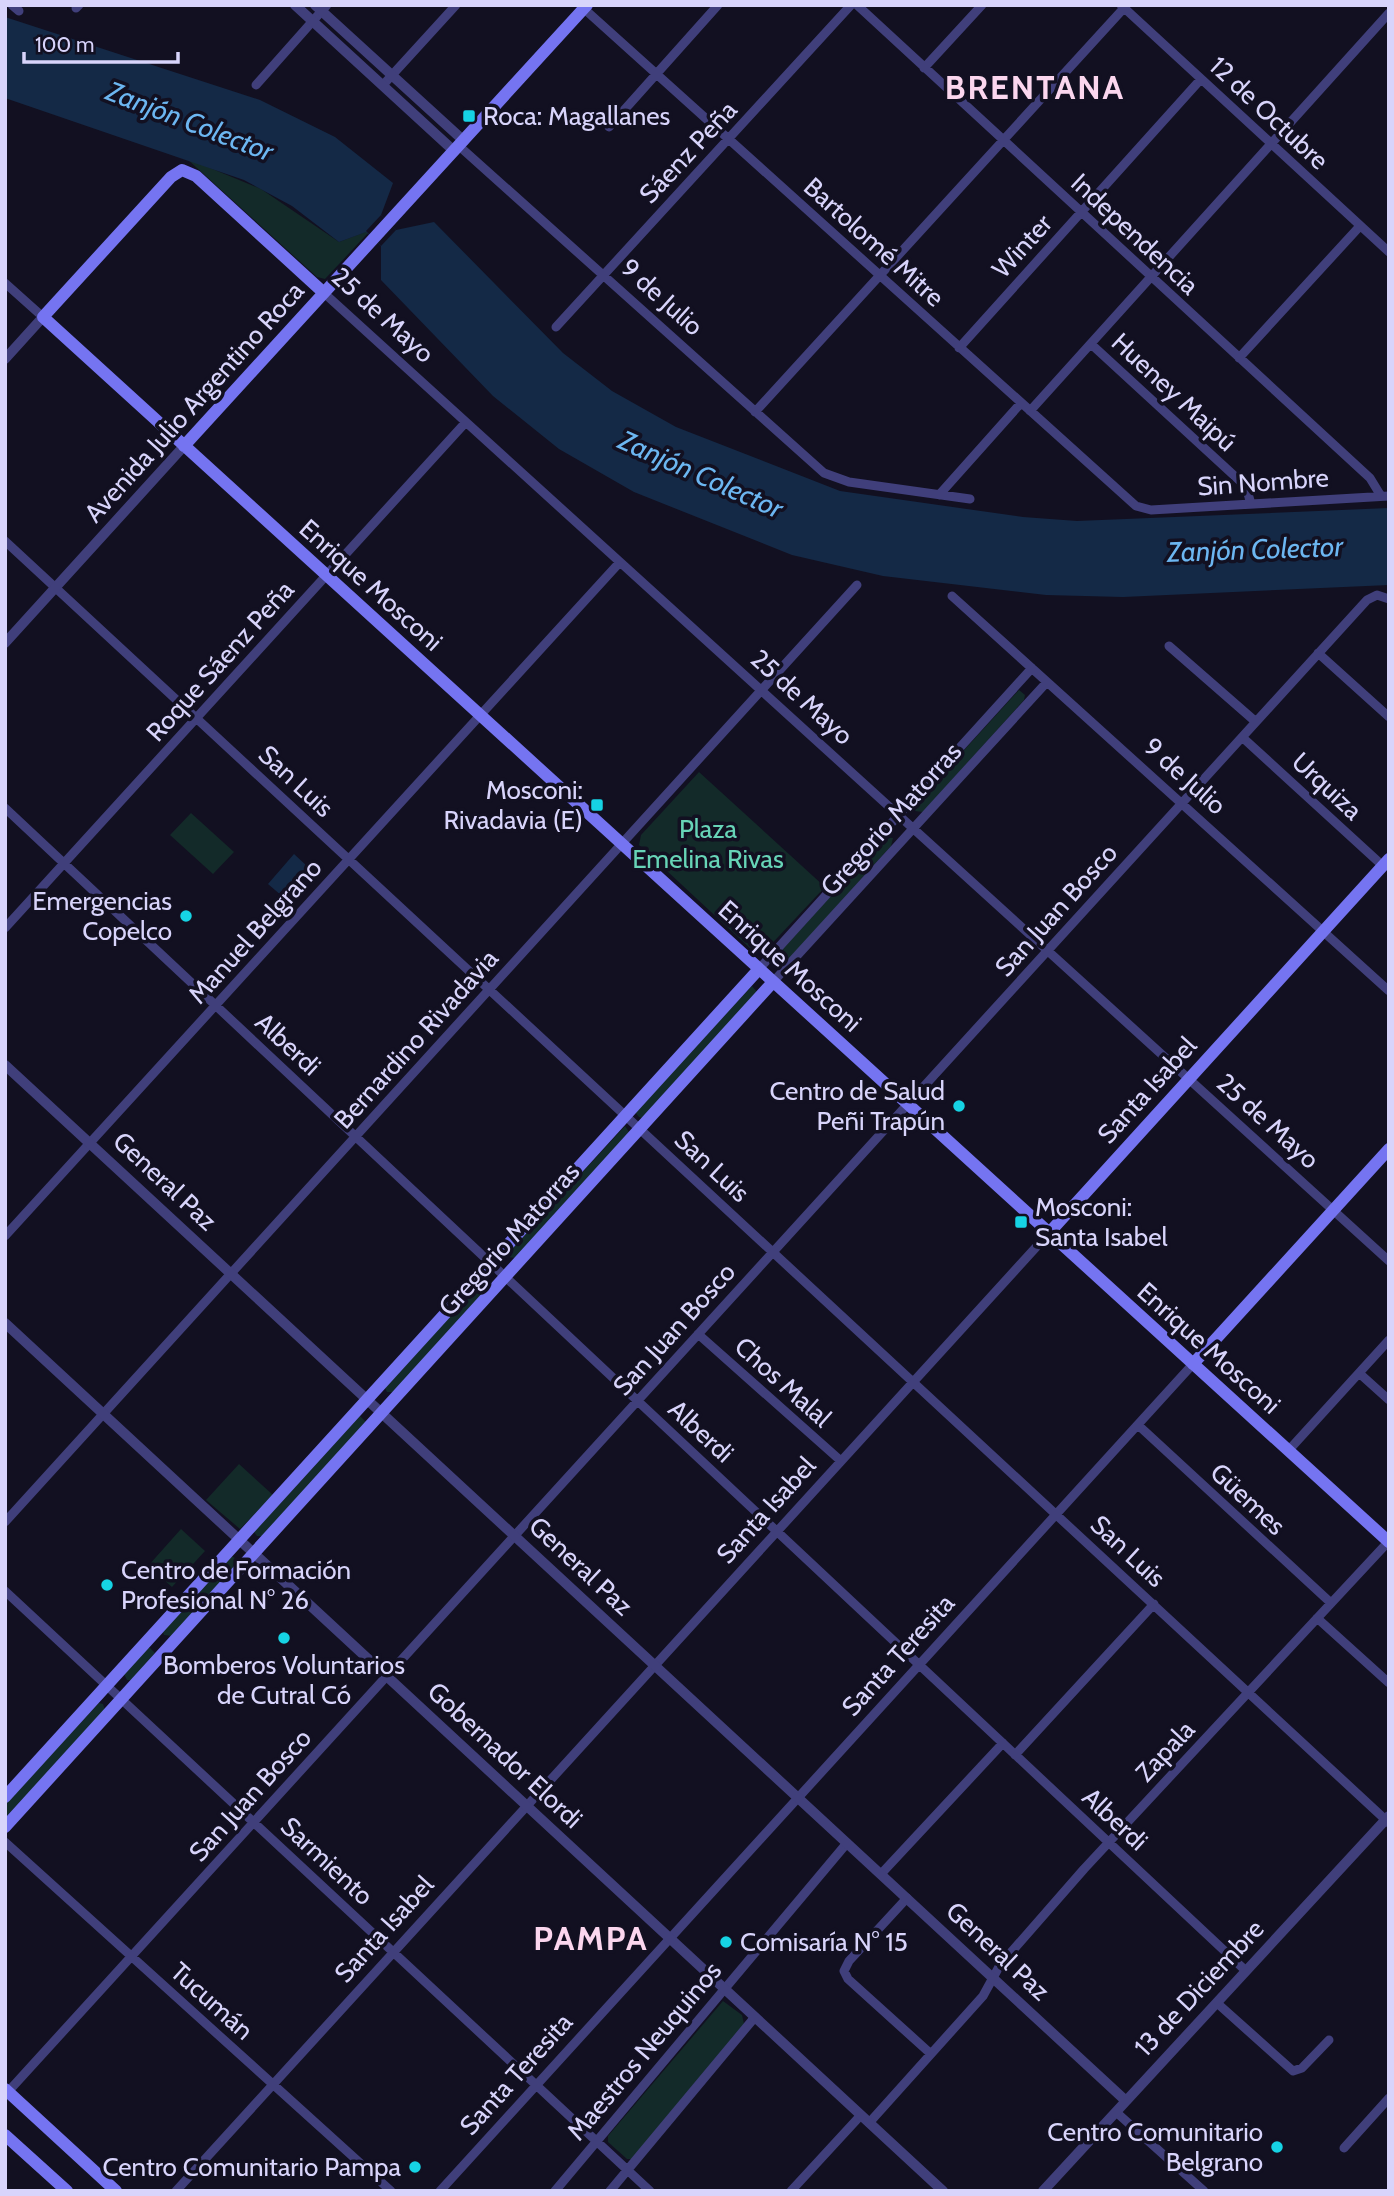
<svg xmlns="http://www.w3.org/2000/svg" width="1394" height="2196" viewBox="0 0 1394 2196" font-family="Cabin,sans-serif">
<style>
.green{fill:#132a29}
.water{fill:#142946}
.pier{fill:#121021}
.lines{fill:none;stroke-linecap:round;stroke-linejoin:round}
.minor{stroke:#403f7b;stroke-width:9}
.tertiary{stroke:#403f7b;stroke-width:10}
.secondary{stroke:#7574f1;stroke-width:12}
.poi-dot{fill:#16d3e4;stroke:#121021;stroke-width:2.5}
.labels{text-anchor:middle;stroke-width:7;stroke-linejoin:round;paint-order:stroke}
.street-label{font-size:26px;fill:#d8d4fb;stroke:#121021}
.poi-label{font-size:26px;fill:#d8d4fb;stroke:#121021;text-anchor:end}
.park-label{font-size:26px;fill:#67d4b7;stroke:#121021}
.water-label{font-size:28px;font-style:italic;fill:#6cb6f1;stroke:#121021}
.district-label{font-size:33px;font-weight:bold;letter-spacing:2px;fill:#fbd6ee;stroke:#121021}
</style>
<rect width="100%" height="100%" fill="#121021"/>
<path class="green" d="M 218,106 L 368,233 L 325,279 L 317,277 L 186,158 L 261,189 L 339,242 L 365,232 Z
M 1019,690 L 1025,695 L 1024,700 L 923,812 L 915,811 L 915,804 Z
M 699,772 L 825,887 L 764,952 L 753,951 L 639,845 L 641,835 Z
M 191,813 L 234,852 L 213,874 L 170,835 Z
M 884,837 L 893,838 L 891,846 L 789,959 L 783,960 L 781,951 Z
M 752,986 L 757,992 L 642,1118 L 639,1117 L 635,1112 Z
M 625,1126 L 629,1132 L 515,1258 L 508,1257 L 507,1254 Z
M 484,1279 L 487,1281 L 488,1288 L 394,1392 L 387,1392 L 385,1388 Z
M 360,1416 L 366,1422 L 263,1536 L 257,1536 L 254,1532 Z
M 239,1464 L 273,1495 L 240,1529 L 206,1500 Z
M 181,1529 L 205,1551 L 172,1587 L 148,1566 Z
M 231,1556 L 235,1558 L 236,1565 L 172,1636 L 164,1635 L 163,1632 Z
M 146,1648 L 150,1648 L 155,1653 L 131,1680 L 127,1680 L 124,1674 Z
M 99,1703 L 103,1704 L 105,1710 L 5,1818 L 5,1804 Z
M 723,2001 L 742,2015 L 744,2024 L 632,2159 L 627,2159 L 608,2142 L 608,2136 Z"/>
<path class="water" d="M 5,17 L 260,100 L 335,137 L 393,183 L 381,215 L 396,230 L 434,222 L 563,353 L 612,391 L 676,427 L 840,491 L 1023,517 L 1077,521 L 1389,508 L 1389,585 L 1123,597 L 1046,595 L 883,576 L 792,555 L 634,492 L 559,449 L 493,396 L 381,280 L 381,246 L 366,232 L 339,242 L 292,206 L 244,180 L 5,98 Z
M 294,854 L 308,867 L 282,896 L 268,884 Z"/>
<path class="pier" d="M 381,215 L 396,230 L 381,246 L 366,231 Z"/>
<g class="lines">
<path class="minor" d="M 12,5 L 19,11
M 857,5 L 1370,478 L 1381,496
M 1121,5 L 1389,252
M 581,6 L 1136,506 L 1151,510 L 1389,496
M 76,8 L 79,5
M 924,68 L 982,5
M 256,85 L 327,5
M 383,85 L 456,5
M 609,127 L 718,5
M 459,146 L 824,473 L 849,482 L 970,499
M 5,283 L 43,317
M 324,293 L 1389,1261
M 556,327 L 851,5
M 1091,344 L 1240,481 L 1247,490 L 1251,504
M 959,348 L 1201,79
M 1239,358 L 1360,226
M 1030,411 L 1389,13
M 755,412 L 1124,8
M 939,495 L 1021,403
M 5,541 L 1389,1823
M 952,596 L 1389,991
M 1169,646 L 1256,722
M 1318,653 L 1389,717
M 1242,737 L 1383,866
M 5,808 L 1246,1971
M 5,928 L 466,422
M 759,969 L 1032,668
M 773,982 L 1047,682
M 5,1236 L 620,562
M 698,1334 L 841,1461
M 1359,1373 L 1389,1400
M 1138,1425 L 1331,1603
M 1288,1451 L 1389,1340
M 5,1522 L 857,585
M 5,1591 L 650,2191
M 1317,1618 L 1389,1683
M 1015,1755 L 1154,1604
M 5,1842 L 391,2191
M 881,1874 L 1003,1743
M 907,1898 L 849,1961 L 844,1971 L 848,1979 L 931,2054
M 1217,2003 L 1293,2071 L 1302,2068 L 1329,2040
M 6,2094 L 1367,600 L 1377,595 L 1389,599
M 1116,2112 L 1204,2191
M 869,2123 L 983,1996 L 1000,1965 L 1084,1869 L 1389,1541
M 1344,2148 L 1389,2098
M 176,2191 L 1049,1233
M 440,2191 L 1193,1364
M 555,2191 L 847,1843
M 610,2191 L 755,2017
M 791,2191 L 861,2115"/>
<path class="tertiary" d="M 295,5 L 454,151
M 315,5 L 464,141
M 5,359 L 43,317
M 5,643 L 184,446
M 5,1065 L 1126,2101
M 5,1323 L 943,2191
M 1043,2191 L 1389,1816"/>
<path class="secondary" d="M 324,293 L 196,176 L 182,170 L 171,177 L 43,317 L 1389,1542
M 184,446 L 587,5
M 1049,1233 L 1389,859
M 1193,1364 L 1389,1149
M 5,1797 L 759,969
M 5,1827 L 773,982
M 5,2089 L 116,2191
M 5,2135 L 67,2191"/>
</g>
<g class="poi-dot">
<rect x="462" y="109" width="14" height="14" rx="3.5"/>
<rect x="590" y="798" width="14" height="14" rx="3.5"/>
<circle cx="186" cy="916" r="7"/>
<circle cx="959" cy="1106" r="7"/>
<rect x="1014" y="1215" width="14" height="14" rx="3.5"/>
<circle cx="107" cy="1585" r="7"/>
<circle cx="284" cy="1638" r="7"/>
<circle cx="726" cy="1942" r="7"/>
<circle cx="1277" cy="2147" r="7"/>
<circle cx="415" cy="2167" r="7"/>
</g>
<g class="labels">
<g class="street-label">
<text transform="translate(1269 113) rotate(43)" y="9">12 de Octubre</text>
<text transform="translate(688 152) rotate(-47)" y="9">Sáenz Peña</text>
<text transform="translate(1135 234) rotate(43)" y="9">Independencia</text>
<text transform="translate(874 242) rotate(42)" y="9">Bartolomé Mitre</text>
<text transform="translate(1022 246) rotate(-48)" y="9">Winter</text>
<text transform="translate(662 297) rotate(42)" y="9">9 de Julio</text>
<text transform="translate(383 315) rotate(42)" y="9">25 de Mayo</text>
<text transform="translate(1174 392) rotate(43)" y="9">Hueney Maipú</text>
<text transform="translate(194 402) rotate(-48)" y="9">Avenida Julio Argentino Roca</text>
<text transform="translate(1263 482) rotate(-4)" y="9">Sin Nombre</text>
<text transform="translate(371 585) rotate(42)" y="9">Enrique Mosconi</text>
<text transform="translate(220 661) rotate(-48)" y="9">Roque Sáenz Peña</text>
<text transform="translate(802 697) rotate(42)" y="9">25 de Mayo</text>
<text transform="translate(1185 776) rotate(42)" y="9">9 de Julio</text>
<text transform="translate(296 781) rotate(43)" y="9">San Luis</text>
<text transform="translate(1327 786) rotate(43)" y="9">Urquiza</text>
<text transform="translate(891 819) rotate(-48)" y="9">Gregorio Matorras</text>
<text transform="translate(1056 910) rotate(-48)" y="9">San Juan Bosco</text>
<text transform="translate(255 931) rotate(-48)" y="9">Manuel Belgrano</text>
<text transform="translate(790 966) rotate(42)" y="9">Enrique Mosconi</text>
<text transform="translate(416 1039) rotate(-48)" y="9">Bernardino Rivadavia</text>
<text transform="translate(288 1044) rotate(43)" y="9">Alberdi</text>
<text transform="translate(1147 1090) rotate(-48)" y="9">Santa Isabel</text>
<text transform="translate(1268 1121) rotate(42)" y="9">25 de Mayo</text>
<text transform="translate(712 1166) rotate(43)" y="9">San Luis</text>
<text transform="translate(165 1181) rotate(43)" y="9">General Paz</text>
<text transform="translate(509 1239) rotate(-48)" y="9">Gregorio Matorras</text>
<text transform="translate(674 1329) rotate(-48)" y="9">San Juan Bosco</text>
<text transform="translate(1209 1348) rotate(42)" y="9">Enrique Mosconi</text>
<text transform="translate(783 1382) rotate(42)" y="9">Chos Malal</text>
<text transform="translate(701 1431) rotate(43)" y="9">Alberdi</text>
<text transform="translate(1248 1499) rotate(43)" y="9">Güemes</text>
<text transform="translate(766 1510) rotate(-48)" y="9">Santa Isabel</text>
<text transform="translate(1128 1551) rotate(43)" y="9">San Luis</text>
<text transform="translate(581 1566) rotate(43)" y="9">General Paz</text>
<text transform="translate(898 1655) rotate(-48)" y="9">Santa Teresita</text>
<text transform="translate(1165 1751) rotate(-47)" y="9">Zapala</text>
<text transform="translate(505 1755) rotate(43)" y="9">Gobernador Elordi</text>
<text transform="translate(250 1795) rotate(-48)" y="9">San Juan Bosco</text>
<text transform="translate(1115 1819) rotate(43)" y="9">Alberdi</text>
<text transform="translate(327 1861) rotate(43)" y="9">Sarmiento</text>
<text transform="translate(384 1929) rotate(-48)" y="9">Santa Isabel</text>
<text transform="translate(998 1951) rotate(43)" y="9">General Paz</text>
<text transform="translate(1199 1988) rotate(-47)" y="9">13 de Diciembre</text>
<text transform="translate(212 2001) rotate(42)" y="9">Tucumán</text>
<text transform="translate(644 2051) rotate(-50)" y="9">Maestros Neuquinos</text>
<text transform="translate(516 2074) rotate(-48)" y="9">Santa Teresita</text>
</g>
<g class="poi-label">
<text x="483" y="125" text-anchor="start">Roca: Magallanes</text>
<text x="583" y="799">Mosconi:<tspan x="583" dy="30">Rivadavia (E)</tspan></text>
<text x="172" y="910">Emergencias<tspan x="172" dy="30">Copelco</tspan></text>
<text x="945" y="1100">Centro de Salud<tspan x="945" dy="30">Peñi Trapún</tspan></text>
<text x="1035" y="1216" text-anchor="start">Mosconi:<tspan x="1035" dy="30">Santa Isabel</tspan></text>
<text x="121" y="1579" text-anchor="start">Centro de Formación<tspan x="121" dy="30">Profesional N° 26</tspan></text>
<text x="284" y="1674" text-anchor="middle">Bomberos Voluntarios<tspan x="284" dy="30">de Cutral Có</tspan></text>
<text x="740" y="1951" text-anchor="start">Comisaría N° 15</text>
<text x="1263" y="2141">Centro Comunitario<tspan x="1263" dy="30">Belgrano</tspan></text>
<text x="401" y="2176">Centro Comunitario Pampa</text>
</g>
<g class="park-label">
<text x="708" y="838">Plaza<tspan x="708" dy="30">Emelina Rivas</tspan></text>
</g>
<g class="water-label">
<text transform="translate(190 121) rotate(21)" y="10">Zanjón Colector</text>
<text transform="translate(701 474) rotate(24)" y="10">Zanjón Colector</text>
<text transform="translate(1255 549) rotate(-2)" y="10">Zanjón Colector</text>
</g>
<g class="district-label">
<text x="1035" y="99">BRENTANA</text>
<text x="591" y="1950">PAMPA</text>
</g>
</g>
<rect width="1394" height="2196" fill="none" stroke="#d8d4fb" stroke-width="14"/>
<path d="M24 52v10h154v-10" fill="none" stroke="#d8d4fb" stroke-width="3.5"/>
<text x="35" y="52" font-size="21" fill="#d8d4fb" stroke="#121021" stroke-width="5" paint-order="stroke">100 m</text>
</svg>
